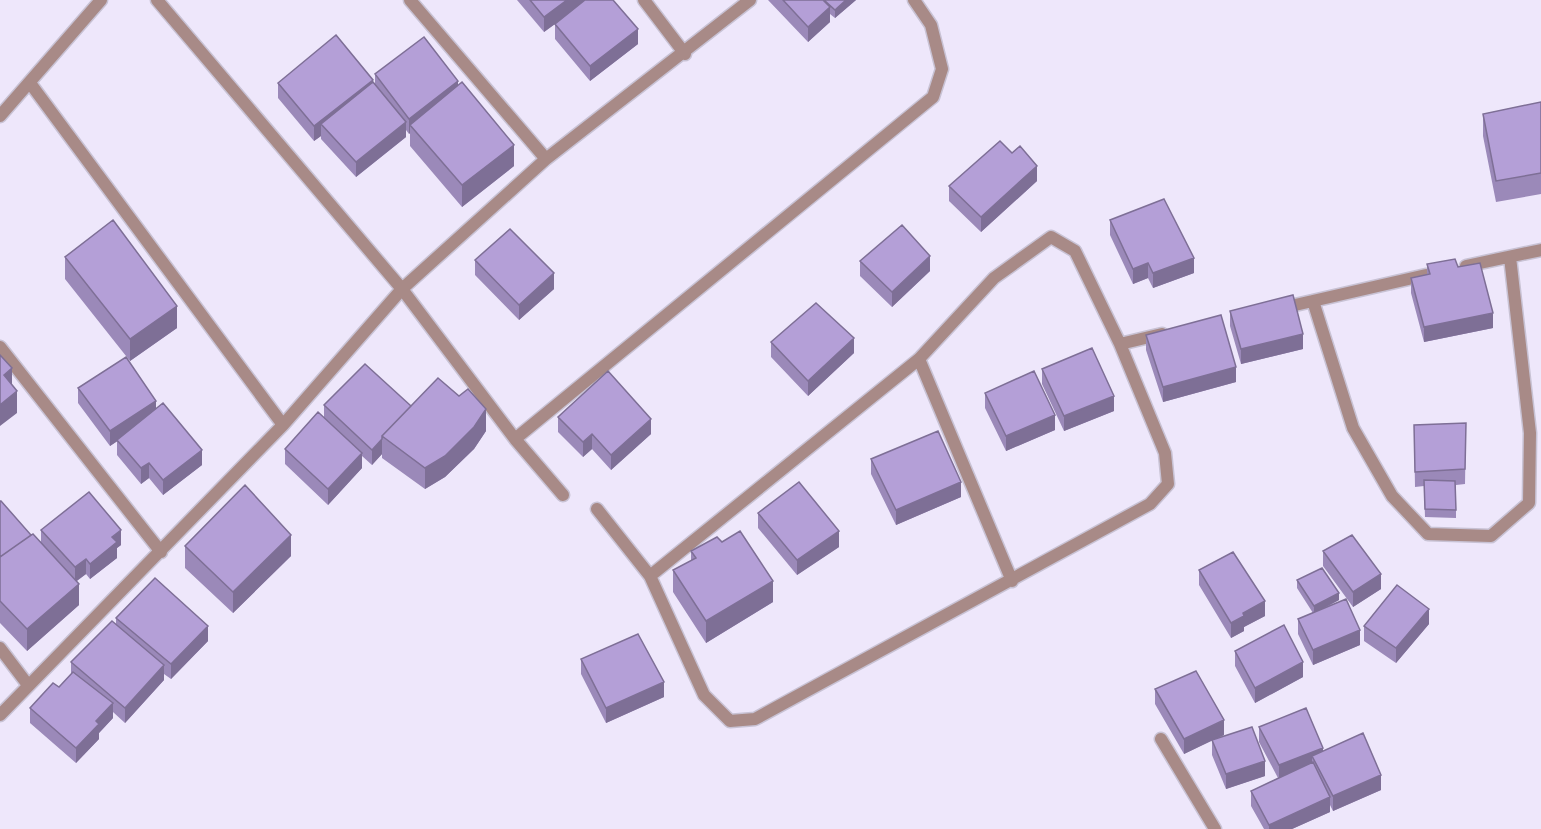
<svg xmlns="http://www.w3.org/2000/svg" width="1541" height="829" viewBox="0 0 1541 829" font-family="Lato,sans-serif">
<style>
.lines{fill:none;stroke-linecap:round;stroke-linejoin:round}
.street-casing{stroke:#c8c2d4;stroke-width:15}
.street{stroke:#a88a87;stroke-width:12}
.wall{fill:#9b89b9}
.shaded-wall{fill:#7e6f96}
.building{fill:#b49fd7;stroke:#7e6f96;stroke-width:1.5}
</style>
<rect width="100%" height="100%" fill="#eee7fb"/>
<g class="lines">
<g class="street-casing">
<path id="street" d="M 157,0 L 402,289 L 515,439 L 563,495
M 410,0 L 546,159
M 644,0 L 685,54
M 30,83 L 283,425
M 0,116 L 101,0
M 1466,266 L 1541,250
M 1313,301 L 1353,428 L 1392,496 L 1428,534 L 1491,536 L 1529,503 L 1530,433 L 1510,257
M 1282,308 L 1426,275
M 1120,344 L 1162,334
M 0,347 L 161,552
M 919,359 L 1012,581
M 515,439 L 933,97 L 942,69 L 931,25 L 914,0
M 597,509 L 650,576 L 704,695 L 730,721 L 755,719 L 1150,504 L 1168,484 L 1165,453 L 1120,344 L 1075,251 L 1051,237 L 994,278 L 919,359 L 650,576
M 0,648 L 28,685
M 0,715 L 283,425 L 402,289 L 546,159 L 750,0
M 1161,739 L 1215,829"/>
</g>
<use href="#street" class="street"/>
</g>
<path class="wall" d="M 517,0 L 613,0 L 638,44 L 590,81 L 555,39 L 555,24 L 544,32 Z
M 768,0 L 856,0 L 835,18 L 830,14 L 830,22 L 808,42 Z
M 375,74 L 458,85 L 514,166 L 462,207 L 410,146 L 410,133 L 409,134 L 406,130 L 406,137 L 356,177 L 321,139 L 321,136 L 314,141 L 278,98 L 278,83 L 373,82 L 375,84 Z
M 1541,102 L 1541,194 L 1496,202 L 1483,136 L 1483,114 Z
M 1012,153 L 1037,181 L 981,232 L 949,201 L 949,186 Z
M 1110,220 L 1194,273 L 1153,288 L 1148,278 L 1133,284 L 1110,235 Z
M 65,257 L 177,328 L 130,361 L 65,279 Z
M 475,260 L 554,289 L 519,320 L 475,275 Z
M 860,261 L 930,271 L 892,307 L 860,276 Z
M 1427,264 L 1458,267 L 1493,328 L 1424,342 L 1411,293 L 1411,278 L 1427,274 Z
M 1230,311 L 1303,349 L 1241,364 L 1230,326 Z
M 1146,335 L 1236,382 L 1163,402 L 1146,350 Z
M 771,342 L 854,353 L 808,396 L 771,357 Z
M 1042,369 L 1114,411 L 1064,431 L 1042,384 Z
M 78,388 L 156,408 L 202,465 L 163,495 L 149,478 L 141,484 L 117,455 L 117,441 L 110,446 L 78,403 Z
M 985,393 L 1055,430 L 1006,451 L 985,408 Z
M 324,405 L 411,406 L 486,431 L 474,449 L 445,477 L 425,489 L 382,458 L 382,454 L 372,465 L 362,456 L 362,468 L 328,505 L 285,464 L 285,449 L 324,417 Z
M 558,417 L 651,434 L 611,470 L 592,449 L 583,457 L 558,432 Z
M 1466,423 L 1465,484 L 1456,485 L 1456,518 L 1425,517 L 1424,486 L 1415,487 L 1414,425 Z
M 871,459 L 961,497 L 896,525 L 871,474 Z
M 0,501 L 31,535 L 41,542 L 41,530 L 121,545 L 117,548 L 117,558 L 90,579 L 86,574 L 77,581 L 79,605 L 27,651 L 0,623 Z
M 758,513 L 839,547 L 797,575 L 758,528 Z
M 185,546 L 291,556 L 233,613 L 185,568 Z
M 691,551 L 773,602 L 706,643 L 673,592 L 673,570 L 691,561 Z
M 1323,551 L 1381,589 L 1353,607 L 1323,566 Z
M 1199,570 L 1265,616 L 1244,627 L 1244,631 L 1231,638 L 1199,585 Z
M 1297,580 L 1339,600 L 1325,608 L 1360,645 L 1313,665 L 1298,634 L 1298,619 L 1313,613 L 1297,588 Z
M 116,618 L 208,641 L 171,679 L 164,674 L 164,680 L 125,723 L 113,712 L 113,718 L 99,733 L 99,739 L 76,763 L 30,723 L 30,708 L 59,687 L 71,674 L 71,662 L 116,624 Z
M 1429,624 L 1396,663 L 1364,641 L 1364,626 Z
M 1235,651 L 1303,677 L 1255,703 L 1235,666 Z
M 581,659 L 664,697 L 606,723 L 581,674 Z
M 1155,689 L 1224,735 L 1216,739 L 1265,776 L 1226,789 L 1212,755 L 1212,740 L 1184,754 L 1155,704 Z
M 1259,727 L 1323,751 L 1381,790 L 1333,811 L 1330,805 L 1330,812 L 1292,829 L 1264,829 L 1251,806 L 1251,791 L 1278,778 L 1259,742 Z"/>
<path class="shaded-wall" d="M 567,0 L 588,0 L 544,32 L 544,17 Z
M 846,0 L 856,0 L 835,18 L 835,10 Z
M 830,7 L 830,22 L 808,42 L 808,27 Z
M 638,29 L 638,44 L 590,81 L 590,66 Z
M 373,80 L 373,95 L 321,124 L 321,136 L 314,141 L 314,126 Z
M 458,81 L 458,96 L 410,125 L 410,133 L 409,134 L 409,119 Z
M 406,122 L 406,137 L 356,177 L 356,162 Z
M 514,145 L 514,166 L 462,207 L 462,185 Z
M 1037,166 L 1037,181 L 981,232 L 981,217 Z
M 930,256 L 930,271 L 892,307 L 892,292 Z
M 1194,258 L 1194,273 L 1153,288 L 1153,273 Z
M 1148,263 L 1148,278 L 1133,284 L 1133,269 Z
M 554,273 L 554,289 L 519,320 L 519,305 Z
M 177,306 L 177,328 L 130,361 L 130,339 Z
M 1493,313 L 1493,328 L 1424,342 L 1424,327 Z
M 1303,334 L 1303,349 L 1241,364 L 1241,349 Z
M 854,338 L 854,353 L 808,396 L 808,381 Z
M 1236,367 L 1236,382 L 1163,402 L 1163,387 Z
M 12,368 L 12,389 L 4,375 Z
M 17,391 L 17,413 L 0,426 L 0,405 Z
M 1114,396 L 1114,411 L 1064,431 L 1064,416 Z
M 156,401 L 156,416 L 110,446 L 110,431 Z
M 486,409 L 486,431 L 474,449 L 445,477 L 425,489 L 425,468 Z
M 1055,415 L 1055,430 L 1006,451 L 1006,436 Z
M 651,419 L 651,434 L 611,470 L 611,455 Z
M 592,434 L 592,449 L 583,457 L 583,442 Z
M 382,439 L 382,454 L 372,465 L 372,450 Z
M 202,450 L 202,465 L 163,495 L 163,480 Z
M 362,453 L 362,468 L 328,505 L 328,489 Z
M 149,463 L 149,478 L 141,484 L 141,468 Z
M 961,482 L 961,497 L 896,525 L 896,510 Z
M 121,530 L 121,545 L 117,548 L 117,558 L 90,579 L 90,564 L 112,537 Z
M 839,531 L 839,547 L 797,575 L 797,560 Z
M 291,535 L 291,556 L 233,613 L 233,592 Z
M 86,559 L 86,574 L 75,582 L 75,567 Z
M 1381,574 L 1381,589 L 1353,607 L 1353,592 Z
M 773,581 L 773,602 L 706,643 L 706,621 Z
M 79,584 L 79,605 L 27,651 L 27,629 Z
M 1339,593 L 1339,600 L 1314,613 L 1314,606 Z
M 1265,601 L 1265,616 L 1244,627 L 1244,631 L 1231,638 L 1231,623 L 1243,613 Z
M 1429,609 L 1429,624 L 1396,663 L 1396,648 Z
M 208,626 L 208,641 L 171,679 L 171,664 Z
M 1360,630 L 1360,645 L 1313,665 L 1313,650 Z
M 1303,662 L 1303,677 L 1255,703 L 1255,688 Z
M 164,665 L 164,680 L 125,723 L 125,708 Z
M 664,682 L 664,697 L 606,723 L 606,708 Z
M 113,703 L 113,718 L 99,733 L 99,739 L 76,763 L 76,748 L 96,721 Z
M 1224,720 L 1224,735 L 1184,754 L 1184,739 Z
M 1323,748 L 1323,763 L 1312,756 L 1312,767 L 1279,780 L 1279,765 Z
M 1265,761 L 1265,776 L 1226,789 L 1226,774 Z
M 1381,775 L 1381,790 L 1333,811 L 1333,796 Z
M 1330,797 L 1330,812 L 1292,829 L 1269,829 L 1269,825 Z"/>
<path class="building" d="M 530,0 L 567,0 L 544,17 Z
M 585,0 L 613,0 L 638,29 L 590,66 L 555,24 Z
M 783,0 L 823,0 L 830,7 L 808,27 Z
M 824,0 L 846,0 L 835,10 Z
M 336,35 L 373,80 L 314,126 L 278,83 Z
M 424,37 L 458,81 L 409,119 L 375,74 Z
M 373,82 L 406,122 L 356,162 L 321,124 Z
M 462,82 L 514,145 L 462,185 L 410,125 Z
M 1541,102 L 1541,173 L 1496,181 L 1483,114 Z
M 1000,141 L 1012,153 L 1020,146 L 1037,166 L 981,217 L 949,186 Z
M 1164,199 L 1194,258 L 1153,273 L 1148,263 L 1133,269 L 1110,220 Z
M 113,220 L 177,306 L 130,339 L 65,257 Z
M 902,225 L 930,256 L 892,292 L 860,261 Z
M 510,229 L 554,273 L 519,305 L 475,260 Z
M 1455,259 L 1458,267 L 1480,263 L 1493,313 L 1424,327 L 1411,278 L 1430,274 L 1427,264 Z
M 1293,295 L 1303,334 L 1241,349 L 1230,311 Z
M 816,303 L 854,338 L 808,381 L 771,342 Z
M 1221,315 L 1236,367 L 1163,387 L 1146,335 Z
M 1092,348 L 1114,396 L 1064,416 L 1042,369 Z
M 0,355 L 12,368 L 4,375 L 17,391 L 0,405 Z
M 126,357 L 156,401 L 110,431 L 78,388 Z
M 365,364 L 411,406 L 382,436 L 382,439 L 372,450 L 324,405 Z
M 608,371 L 651,419 L 611,455 L 592,434 L 583,442 L 558,417 Z
M 1034,371 L 1055,415 L 1006,436 L 985,393 Z
M 438,378 L 459,396 L 468,389 L 486,409 L 474,427 L 445,456 L 425,468 L 382,436 Z
M 163,403 L 202,450 L 163,480 L 149,463 L 141,468 L 117,440 Z
M 318,412 L 362,453 L 328,489 L 285,449 Z
M 1466,423 L 1465,469 L 1415,472 L 1414,425 Z
M 938,431 L 961,482 L 896,510 L 871,459 Z
M 1424,480 L 1455,481 L 1456,510 L 1425,509 Z
M 799,482 L 839,531 L 797,560 L 758,513 Z
M 245,485 L 291,535 L 233,592 L 185,546 Z
M 89,492 L 121,530 L 112,537 L 117,542 L 90,564 L 86,559 L 75,567 L 41,530 Z
M 0,501 L 1,501 L 31,535 L 0,557 Z
M 740,531 L 773,581 L 706,621 L 673,570 L 696,558 L 691,551 L 717,537 L 722,542 Z
M 33,534 L 79,584 L 27,629 L 0,601 L 0,557 Z
M 1352,535 L 1381,574 L 1353,592 L 1323,551 Z
M 1233,552 L 1265,601 L 1243,613 L 1244,616 L 1231,623 L 1199,570 Z
M 1322,568 L 1339,593 L 1314,606 L 1297,580 Z
M 155,578 L 208,626 L 171,664 L 116,618 Z
M 1397,585 L 1429,609 L 1396,648 L 1364,626 Z
M 1346,599 L 1360,630 L 1313,650 L 1298,619 Z
M 112,621 L 164,665 L 125,708 L 71,662 Z
M 1284,625 L 1303,662 L 1255,688 L 1235,651 Z
M 638,634 L 664,682 L 606,708 L 581,659 Z
M 1196,671 L 1224,720 L 1184,739 L 1155,689 Z
M 73,672 L 113,703 L 96,721 L 99,724 L 76,748 L 30,708 L 53,683 L 59,687 Z
M 1306,708 L 1323,748 L 1279,765 L 1259,727 Z
M 1252,727 L 1265,761 L 1226,774 L 1212,740 Z
M 1363,733 L 1381,775 L 1333,796 L 1312,756 Z
M 1313,762 L 1330,797 L 1269,825 L 1251,791 Z"/>
</svg>
